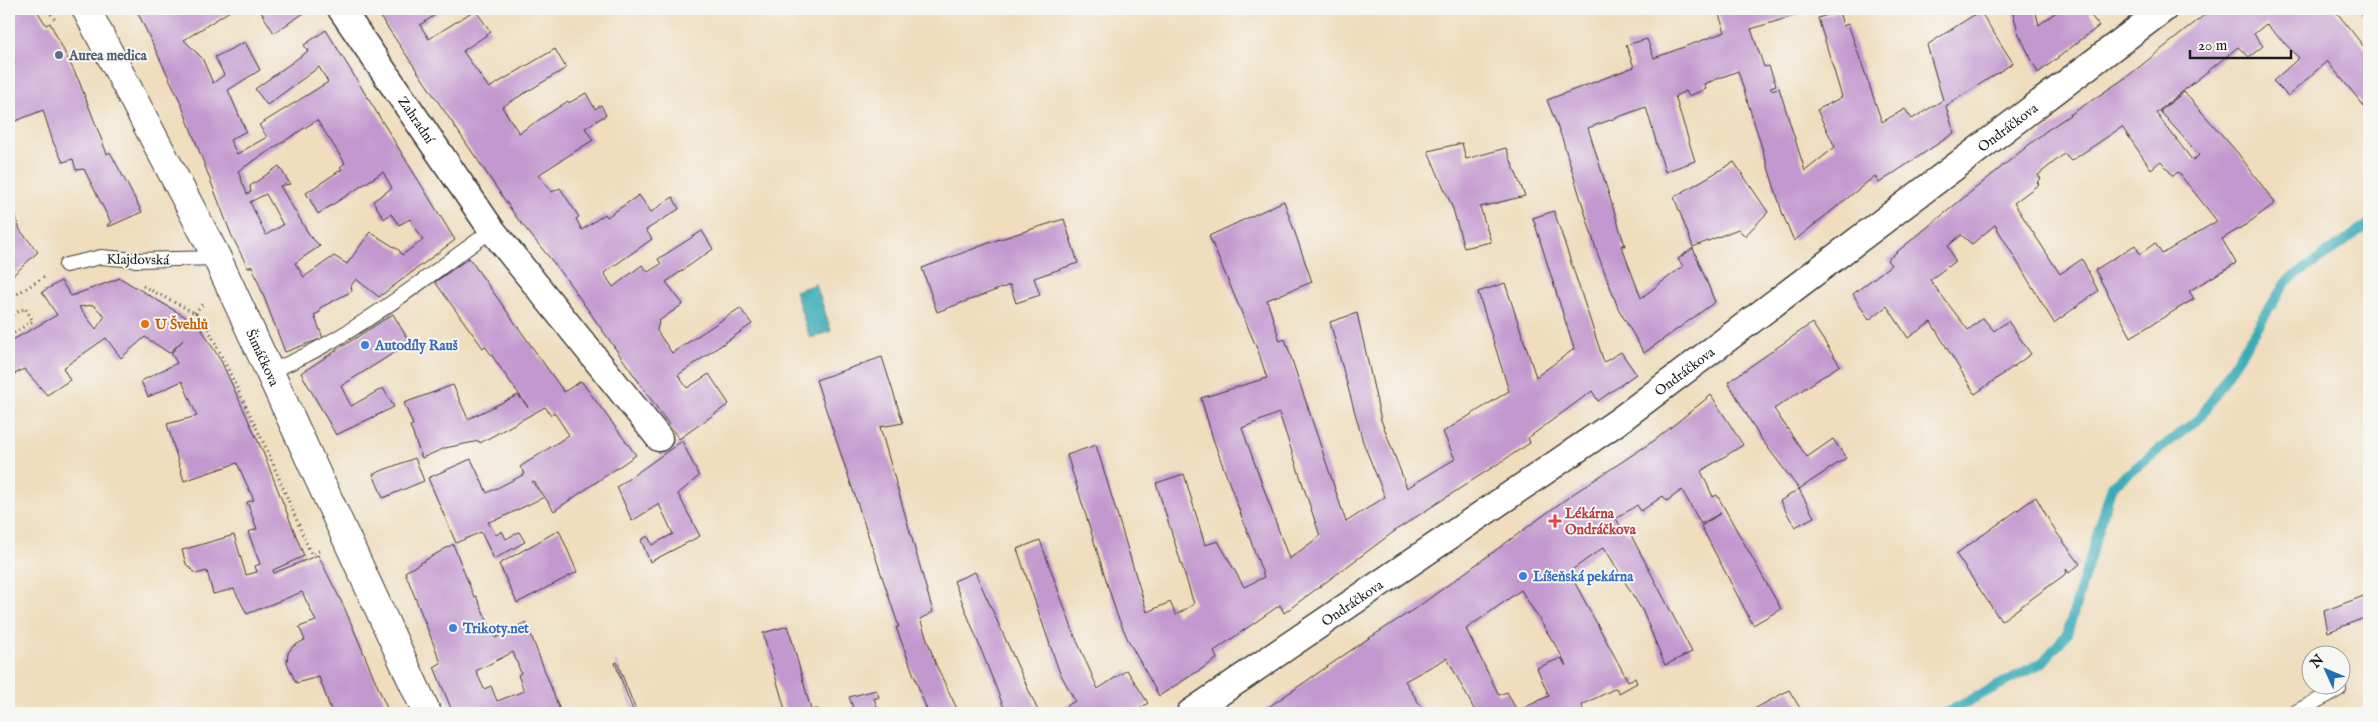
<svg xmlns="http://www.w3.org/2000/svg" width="2378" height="722" viewBox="0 0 2378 722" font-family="'IM FELL English',serif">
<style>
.water{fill:#3bacb7;stroke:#2c646a}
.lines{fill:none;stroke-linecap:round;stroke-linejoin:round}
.stream{stroke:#3bacb7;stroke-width:10}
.building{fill:#c398cf;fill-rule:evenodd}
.lane-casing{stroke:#3c3934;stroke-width:16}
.street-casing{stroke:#3c3934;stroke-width:29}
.secondary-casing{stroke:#3c3934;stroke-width:30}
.path{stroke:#3c3934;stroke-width:3;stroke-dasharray:1 4;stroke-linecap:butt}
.lane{stroke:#fff;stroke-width:14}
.street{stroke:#fff;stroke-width:26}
.secondary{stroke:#fff;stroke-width:28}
.service-dot{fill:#5c6f8a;stroke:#f6f6f2;stroke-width:2}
.food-dot{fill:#e8710a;stroke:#f6f6f2;stroke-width:2}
.shop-dot{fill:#3f7fe0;stroke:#f6f6f2;stroke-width:2}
.health-dot{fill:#e0444e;stroke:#f6f6f2;stroke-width:2}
.labels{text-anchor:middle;stroke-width:4;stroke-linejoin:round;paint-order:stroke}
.service-label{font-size:14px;font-weight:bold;fill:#4e5e75;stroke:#f6f6f2;text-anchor:start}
.street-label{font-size:14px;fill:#1c1c1c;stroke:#f6f6f2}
.food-label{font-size:14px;font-weight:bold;fill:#c56008;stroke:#f6f6f2;text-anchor:start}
.shop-label{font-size:14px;font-weight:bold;fill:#366cbe;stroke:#f6f6f2;text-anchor:start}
.health-label{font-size:14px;font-weight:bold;fill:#be3a42;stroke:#f6f6f2;text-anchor:start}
</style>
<rect width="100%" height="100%" fill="#f6f6f2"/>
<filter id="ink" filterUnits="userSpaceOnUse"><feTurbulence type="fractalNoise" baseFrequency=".02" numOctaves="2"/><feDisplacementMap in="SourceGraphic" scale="10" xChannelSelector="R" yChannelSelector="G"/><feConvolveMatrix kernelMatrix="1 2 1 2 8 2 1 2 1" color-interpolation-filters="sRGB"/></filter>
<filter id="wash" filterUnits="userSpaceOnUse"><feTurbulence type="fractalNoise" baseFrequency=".0096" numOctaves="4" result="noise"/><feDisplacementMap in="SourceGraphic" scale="20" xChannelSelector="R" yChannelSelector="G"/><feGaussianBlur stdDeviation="1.12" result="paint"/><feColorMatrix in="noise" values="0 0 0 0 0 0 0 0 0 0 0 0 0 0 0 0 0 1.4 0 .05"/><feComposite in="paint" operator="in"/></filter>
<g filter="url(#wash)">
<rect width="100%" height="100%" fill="#efddbd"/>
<path class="water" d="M 816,284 L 831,331 L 810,338 L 795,291 Z"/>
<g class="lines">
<path class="stream" d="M 1946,713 L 2043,662 L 2067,634 L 2112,486 L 2201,417 L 2286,282 L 2369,224"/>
</g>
<g id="blocks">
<path class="building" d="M 9,9 L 36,9 L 46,25 L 50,23 L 79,81 L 107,154 L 110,152 L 142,212 L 108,227 L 107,225 L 111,223 L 84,169 L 76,170 L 73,159 L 63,162 L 53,142 L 43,110 L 11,123 L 9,66 L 15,63 L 9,53 Z
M 136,9 L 233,9 L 184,40 L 202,58 L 213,83 L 224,75 L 215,57 L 245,42 L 260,70 L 228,90 L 246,131 L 230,140 L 237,154 L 267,137 L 259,125 L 328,82 L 319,67 L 267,105 L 255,89 L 308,51 L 304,45 L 326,30 L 455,240 L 379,297 L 356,279 L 351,286 L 352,291 L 320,308 L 320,312 L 314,315 L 323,338 L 285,352 L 252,266 L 248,268 L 231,234 L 180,101 ZM 317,120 L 345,163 L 340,167 L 342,169 L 306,193 L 318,214 L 383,172 L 392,188 L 373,201 L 384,219 L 391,214 L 399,225 L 410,219 L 423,240 L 402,255 L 399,250 L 370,232 L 347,264 L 334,256 L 304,277 L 295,263 L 320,246 L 310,236 L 280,186 L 290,184 L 279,166 L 250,186 L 251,192 L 247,194 L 238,171 ZM 266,194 L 283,225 L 266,235 L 250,202 Z
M 259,9 L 310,9 L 274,33 Z
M 375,9 L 444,9 L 420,25 L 429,39 L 475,10 L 491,32 L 463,51 L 489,88 L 555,49 L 566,68 L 502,107 L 519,133 L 568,101 L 569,103 L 586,93 L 595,109 L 601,105 L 606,115 L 585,128 L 593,140 L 538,175 L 552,192 L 560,188 L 579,217 L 576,219 L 582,230 L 605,214 L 607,217 L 639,195 L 651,212 L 673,197 L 679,209 L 646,230 L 652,239 L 604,273 L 613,287 L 642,265 L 648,272 L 661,264 L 658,259 L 702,231 L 713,249 L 666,282 L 683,304 L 659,321 L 657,331 L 672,353 L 740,308 L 752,324 L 678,375 L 687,388 L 709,374 L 729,404 L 679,439 L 562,273 L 517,218 Z
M 1717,9 L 1816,9 L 1751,29 L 1764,67 L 1769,66 L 1776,85 L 1771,87 L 1771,90 L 1779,88 L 1805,171 L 1835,147 L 1817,110 L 1842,97 L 1818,18 L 1839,11 L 1843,26 L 1848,24 L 1882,122 L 1905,109 L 1912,119 L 1943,100 L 1927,45 L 1980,11 L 2013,63 L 1946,106 L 1954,133 L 1879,183 L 1875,176 L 1794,241 L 1783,215 L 1738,71 L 1704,84 L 1706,89 L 1689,96 L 1686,91 L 1675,96 L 1695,161 L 1665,172 L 1646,107 L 1588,128 L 1625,246 L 1621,245 L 1641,298 L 1683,266 L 1678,259 L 1693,248 L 1715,302 L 1644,353 L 1618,308 L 1597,252 L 1562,138 L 1547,100 L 1634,67 L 1626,45 L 1647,39 L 1654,58 L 1725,32 Z
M 2012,9 L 2035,9 L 2039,25 L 2060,9 L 2086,9 L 2099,26 L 2038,73 L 2018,32 Z
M 2212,9 L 2334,9 L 2369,53 L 2367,55 L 2369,57 L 2369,112 L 2327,61 L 2288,96 L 2273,81 L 2299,58 L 2266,24 L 2254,34 L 2263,46 L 2249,57 L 2238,47 L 2156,113 L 2193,161 L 2199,155 L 2160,111 L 2184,92 L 2237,152 L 2275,203 L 2247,224 L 2222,239 L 2236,263 L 2189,291 L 2194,299 L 2131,337 L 2095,270 L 2135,245 L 2140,254 L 2155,243 L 2162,254 L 2217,221 L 2178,172 L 2173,176 L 2161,161 L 2151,169 L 2122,127 L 2071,161 L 2064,154 L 2038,175 L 2041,179 L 2037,182 L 2039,184 L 2014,203 L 2060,274 L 2082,259 L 2098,291 L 2054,323 L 1995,225 L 1972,244 L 1961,235 L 1948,246 L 1955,261 L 1930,280 L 1968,330 L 1983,318 L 1994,331 L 2008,321 L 2031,354 L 1975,394 L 1931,322 L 1908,338 L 1887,306 L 1869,320 L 1853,294 L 1891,265 L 1887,260 L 2046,131 L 2128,76 Z
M 2358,9 L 2369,9 L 2369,24 Z
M 1462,143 L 1466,159 L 1506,148 L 1525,196 L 1480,207 L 1491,242 L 1464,248 L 1453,209 L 1428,151 Z
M 1734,162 L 1768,212 L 1745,236 L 1738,229 L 1693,247 L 1674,197 Z
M 11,200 L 20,230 L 38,252 L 9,279 L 9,201 Z
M 1284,201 L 1312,282 L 1267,300 L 1280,341 L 1285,339 L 1346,522 L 1385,497 L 1363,442 L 1330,322 L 1357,313 L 1381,420 L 1407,488 L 1455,459 L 1443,432 L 1509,391 L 1478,292 L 1505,283 L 1536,377 L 1574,349 L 1533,218 L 1554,211 L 1604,362 L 1621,352 L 1636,374 L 1598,401 L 1592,391 L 1528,438 L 1530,443 L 1399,528 L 1284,613 L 1280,605 L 1214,651 L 1217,659 L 1159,696 L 1129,642 L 1117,615 L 1067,455 L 1096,445 L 1147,612 L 1170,602 L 1176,615 L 1194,604 L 1156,483 L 1184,474 L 1205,545 L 1218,541 L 1244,587 L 1264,577 L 1213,439 L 1201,398 L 1267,378 L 1258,351 L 1209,236 ZM 1279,413 L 1320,536 L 1289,559 L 1242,428 Z
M 1064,219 L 1078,263 L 1034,278 L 1040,295 L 1016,303 L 1010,285 L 937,312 L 922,268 L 997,240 Z
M 469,258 L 564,392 L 581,381 L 636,455 L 554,511 L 534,481 L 532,482 L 544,497 L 501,518 L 488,522 L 496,535 L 502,531 L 506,539 L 519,532 L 525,542 L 494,559 L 481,532 L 456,543 L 428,478 L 471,459 L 487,493 L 525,474 L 520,467 L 569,435 L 554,412 L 551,415 L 545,407 L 480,443 L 479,441 L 445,448 L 422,458 L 410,426 L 413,425 L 404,403 L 453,385 L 468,419 L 518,395 L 528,407 L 485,346 L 483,348 L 435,282 Z
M 120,278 L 199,325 L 222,363 L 263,452 L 304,556 L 273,570 L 274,573 L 318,555 L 345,609 L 389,713 L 332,713 L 319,677 L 296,683 L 287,663 L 288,653 L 293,646 L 305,640 L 299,627 L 316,621 L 302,592 L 247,614 L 234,589 L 213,594 L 207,571 L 196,574 L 186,564 L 182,550 L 234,535 L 246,575 L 257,572 L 255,566 L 260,564 L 248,532 L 257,529 L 247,502 L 254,500 L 237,463 L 184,481 L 167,424 L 197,416 L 182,381 L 148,397 L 141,381 L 177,363 L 171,353 L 183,340 L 169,353 L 145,337 L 121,358 L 106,338 L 63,368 L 70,380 L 47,395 L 24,369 L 9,377 L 9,342 L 57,315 L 42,292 L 61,281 L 71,296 ZM 93,305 L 105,316 L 96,329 L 79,307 Z
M 393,314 L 410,343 L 341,386 L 351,406 L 383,388 L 394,407 L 336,435 L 301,373 Z
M 1812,323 L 1840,365 L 1774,409 L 1807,457 L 1833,439 L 1846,458 L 1799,489 L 1759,436 L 1728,382 Z
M 882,357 L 903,423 L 880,427 L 933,612 L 920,619 L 936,665 L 959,713 L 928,713 L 896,627 L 899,627 L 816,380 Z
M 1711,395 L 1743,445 L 1701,471 L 1713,497 L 1717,495 L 1781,609 L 1753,625 L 1701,526 L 1721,513 L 1701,524 L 1682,490 L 1667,501 L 1663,496 L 1641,511 L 1637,505 L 1616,519 L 1623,530 L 1631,535 L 1692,652 L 1665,665 L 1643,612 L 1604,547 L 1569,572 L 1628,681 L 1635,678 L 1637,683 L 1619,693 L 1616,688 L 1582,705 L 1584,713 L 1476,713 L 1447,658 L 1405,681 L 1425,713 L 1260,713 L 1363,642 L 1419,606 L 1573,494 L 1655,440 ZM 1521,590 L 1562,656 L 1566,666 L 1561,658 L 1537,668 L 1549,696 L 1517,711 L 1507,692 L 1499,695 L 1466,629 Z
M 682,441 L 699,476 L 678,494 L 700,536 L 650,562 L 641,540 L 648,536 L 652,545 L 673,534 L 659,504 L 632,521 L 617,487 Z
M 415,458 L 424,481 L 383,498 L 373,474 Z
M 1799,489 L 1814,517 L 1795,527 L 1780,501 Z
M 2036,497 L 2054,529 L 2080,564 L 2069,573 L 2066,569 L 2067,573 L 2001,621 L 1956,554 Z
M 559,530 L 577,572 L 517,603 L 499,564 Z
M 1040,540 L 1074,634 L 1098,689 L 1127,670 L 1148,703 L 1133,713 L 1054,713 L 1075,701 L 1059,671 L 1017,549 Z
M 453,544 L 474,597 L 476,596 L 495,638 L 526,622 L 561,713 L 453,713 L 434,667 L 441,663 L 405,572 ZM 513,652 L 521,673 L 518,675 L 524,691 L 497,701 L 491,686 L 484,689 L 476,671 Z
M 975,572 L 1039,713 L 1007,713 L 1002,703 L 954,581 Z
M 2369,594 L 2369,616 L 2328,632 L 2324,611 Z
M 788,626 L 811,710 L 818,709 L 819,713 L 786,713 L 763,633 Z
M 617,662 L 637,713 L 634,713 L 615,663 Z
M 876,690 L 879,697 L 874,699 L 880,713 L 855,713 L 849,697 Z
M 1789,690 L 1803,713 L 1747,713 Z"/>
</g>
</g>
<g filter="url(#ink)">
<use href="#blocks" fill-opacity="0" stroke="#3c3934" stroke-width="1"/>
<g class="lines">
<g class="lane-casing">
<path id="lane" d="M 66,265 L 101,257 L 136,260 L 217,258
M 269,372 C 351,339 421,281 492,230
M 2294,713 L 2339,689"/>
</g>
<g class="street-casing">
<g id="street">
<path id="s1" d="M 341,9 L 492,230 L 659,438"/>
<path id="s2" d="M 1190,713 L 1617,422 L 2164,9"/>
</g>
</g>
<g class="secondary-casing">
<g id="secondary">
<path id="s3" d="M 86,9 L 217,258 L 427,713"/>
</g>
</g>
<path class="path" d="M 51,14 L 56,21
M 143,286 L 195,313 L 204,320 L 267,450 L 311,554 L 319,551
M 9,299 L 46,276
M 195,313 L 204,302
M 9,317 L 25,308 L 33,321 L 9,336"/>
<use href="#lane" class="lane"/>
<use href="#street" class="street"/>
<use href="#secondary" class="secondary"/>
</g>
</g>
<circle class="service-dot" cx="59" cy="55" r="5"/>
<circle class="food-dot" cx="145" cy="324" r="5"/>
<g class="shop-dot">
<circle cx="365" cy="345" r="5"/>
<circle cx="1523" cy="576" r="5"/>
<circle cx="453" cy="628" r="5"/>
</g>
<path class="health-dot" d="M1552.5 513.5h5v5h5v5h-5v5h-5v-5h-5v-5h5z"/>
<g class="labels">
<g class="service-label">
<text x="69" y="60">Aurea medica</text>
</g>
<g class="street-label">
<text dy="5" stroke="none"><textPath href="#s1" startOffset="134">Zahradní</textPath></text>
<text dy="5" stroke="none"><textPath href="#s2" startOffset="1006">Ondráčkova</textPath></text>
<text transform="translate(138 259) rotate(1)" y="5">Klajdovská</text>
<text dy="5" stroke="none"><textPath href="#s3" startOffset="391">Šimáčkova</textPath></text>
<text dy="5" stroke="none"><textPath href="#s2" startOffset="601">Ondráčkova</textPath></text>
<text dy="5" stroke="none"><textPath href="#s2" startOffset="196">Ondráčkova</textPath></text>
</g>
<g class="food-label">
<text x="155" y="329">U Švehlů</text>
</g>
<g class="shop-label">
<text x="375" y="350">Autodíly Rauš</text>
<text x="1533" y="581">Líšeňská pekárna</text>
<text x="463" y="633">Trikoty.net</text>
</g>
<g class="health-label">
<text x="1565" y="518">Lékárna<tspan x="1565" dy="16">Ondráčkova</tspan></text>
</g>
</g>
<rect width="2378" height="722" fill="none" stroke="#f6f6f2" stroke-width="30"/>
<g transform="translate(2326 670) rotate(314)"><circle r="24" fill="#f6f6f2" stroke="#9f9f9c"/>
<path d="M0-4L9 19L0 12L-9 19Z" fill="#1f6fb2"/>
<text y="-8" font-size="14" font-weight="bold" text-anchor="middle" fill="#1c1c1c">N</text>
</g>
<path d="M2190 50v8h101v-8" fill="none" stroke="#1c1c1c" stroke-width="2.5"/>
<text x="2198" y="50" font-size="15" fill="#1c1c1c" stroke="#f6f6f2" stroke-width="4" paint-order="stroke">20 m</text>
</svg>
